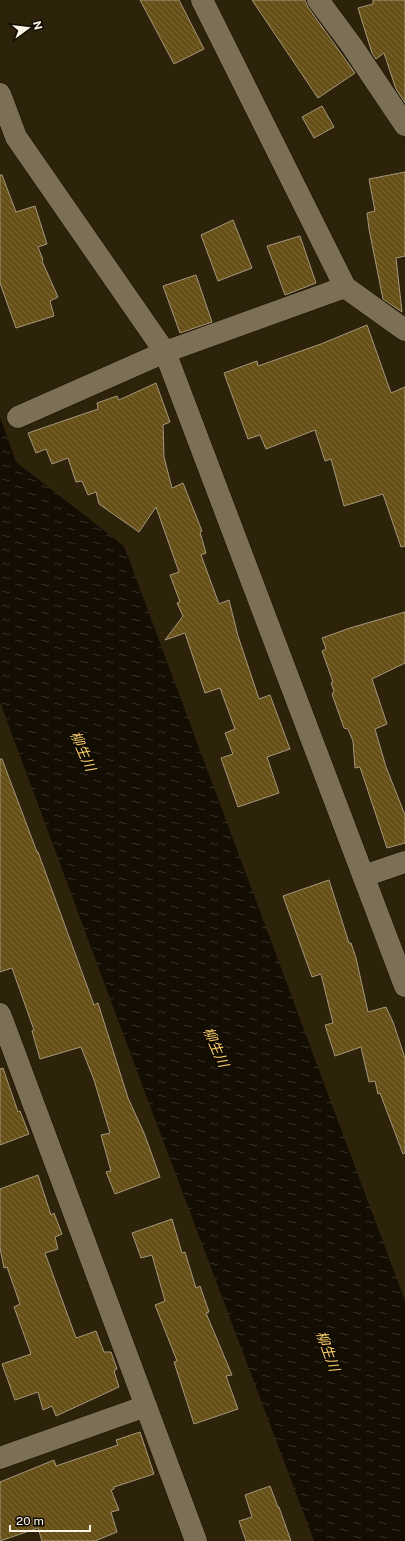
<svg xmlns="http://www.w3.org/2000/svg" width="405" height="1541" viewBox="0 0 405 1541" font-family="'Public Sans','Noto Sans JP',sans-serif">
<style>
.water{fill:url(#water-ripples)}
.building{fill:url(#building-back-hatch);stroke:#a4977c}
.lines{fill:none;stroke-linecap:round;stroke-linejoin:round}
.street-casing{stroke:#150b00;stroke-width:23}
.street{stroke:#7b6f55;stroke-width:22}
.labels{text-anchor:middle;stroke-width:3.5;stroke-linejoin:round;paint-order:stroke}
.water-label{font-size:14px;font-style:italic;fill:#fdd06d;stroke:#110d04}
</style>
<defs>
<pattern id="water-ripples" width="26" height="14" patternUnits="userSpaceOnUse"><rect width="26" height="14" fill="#140d03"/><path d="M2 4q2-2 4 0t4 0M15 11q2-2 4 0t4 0" fill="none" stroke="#373128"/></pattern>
<pattern id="building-back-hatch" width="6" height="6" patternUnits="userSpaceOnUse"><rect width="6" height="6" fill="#674f18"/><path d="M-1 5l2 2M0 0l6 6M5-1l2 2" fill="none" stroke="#7e6939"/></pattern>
</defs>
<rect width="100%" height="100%" fill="#2d220a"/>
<path class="water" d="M 0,417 L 16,462 L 124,546 L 405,1301 L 405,1541 L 314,1541 L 144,1090 L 0,702 Z"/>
<path class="building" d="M 140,0 L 179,0 L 204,49 L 174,64 Z
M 252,0 L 305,0 L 308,7 L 355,73 L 318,98 Z
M 373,0 L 405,0 L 405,103 L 396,89 L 384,53 L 376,59 L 372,53 L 358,8 L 373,4 Z
M 322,106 L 334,127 L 314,138 L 302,117 Z
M 405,172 L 405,256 L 396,258 L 402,312 L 383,299 L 369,229 L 367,213 L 375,211 L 369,179 Z
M 0,175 L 2,175 L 16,212 L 35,206 L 47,244 L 38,247 L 43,260 L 42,261 L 58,297 L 50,301 L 54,316 L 16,328 L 0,283 Z
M 233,220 L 252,268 L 218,281 L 201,235 Z
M 300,236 L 316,283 L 285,295 L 267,246 Z
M 196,275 L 212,322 L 180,333 L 163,286 Z
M 367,325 L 391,393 L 405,387 L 405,546 L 401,547 L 383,494 L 344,506 L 331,459 L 325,461 L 315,430 L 266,449 L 260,435 L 248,439 L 224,373 L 257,361 L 258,366 L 321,344 Z
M 156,383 L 170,422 L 163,425 L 164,457 L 172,488 L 183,483 L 202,531 L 200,532 L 206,553 L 201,555 L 219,604 L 229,600 L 238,636 L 259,699 L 270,695 L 290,749 L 267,757 L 279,793 L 238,807 L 221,758 L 233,754 L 225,733 L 235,729 L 220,688 L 205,693 L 185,633 L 165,640 L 183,616 L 177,603 L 180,602 L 170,575 L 179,572 L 156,507 L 139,532 L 99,504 L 96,492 L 88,495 L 82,481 L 76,482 L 68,458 L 52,464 L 46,449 L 36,453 L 28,433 L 98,409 L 97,403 L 117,396 L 119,400 Z
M 405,612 L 405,663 L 372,679 L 387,724 L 375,729 L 386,767 L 405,815 L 405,843 L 387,848 L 360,767 L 355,768 L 353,741 L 348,729 L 344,728 L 332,694 L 334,691 L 331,683 L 333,682 L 322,651 L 326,649 L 322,638 L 350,628 Z
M 0,759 L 2,759 L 37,852 L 38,852 L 94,1005 L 98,1003 L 128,1098 L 144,1133 L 160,1177 L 115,1194 L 106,1172 L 111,1171 L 101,1135 L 110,1133 L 94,1080 L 81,1047 L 40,1059 L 32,1031 L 34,1030 L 12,968 L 0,972 Z
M 329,880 L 349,943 L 351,943 L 356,958 L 368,1012 L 386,1007 L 393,1022 L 405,1058 L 405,1153 L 403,1154 L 380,1093 L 378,1094 L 375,1081 L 369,1082 L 361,1047 L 335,1056 L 325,1025 L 333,1023 L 321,974 L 312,977 L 283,896 Z
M 3,1068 L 18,1112 L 20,1111 L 29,1134 L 0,1145 L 0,1069 Z
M 38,1175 L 51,1215 L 54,1213 L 62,1234 L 55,1237 L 58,1249 L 45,1253 L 76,1338 L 96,1331 L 104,1352 L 111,1352 L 117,1369 L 114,1371 L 119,1387 L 56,1416 L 52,1406 L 43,1410 L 38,1392 L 15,1400 L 2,1364 L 31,1354 L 14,1307 L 20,1304 L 7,1267 L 4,1268 L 0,1248 L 0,1189 Z
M 172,1219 L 182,1253 L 185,1252 L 196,1288 L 200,1286 L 209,1312 L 206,1313 L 232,1375 L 226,1376 L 238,1409 L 194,1424 L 174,1362 L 177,1361 L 155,1305 L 165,1301 L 152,1255 L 141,1258 L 132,1233 Z
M 140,1432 L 154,1474 L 114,1487 L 114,1489 L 111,1490 L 119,1510 L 111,1512 L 117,1532 L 95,1541 L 42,1541 L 38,1528 L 0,1541 L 0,1482 L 54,1460 L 56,1466 L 118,1445 L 116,1440 Z
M 270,1486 L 278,1507 L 279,1507 L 291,1541 L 246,1541 L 239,1521 L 252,1517 L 245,1495 Z"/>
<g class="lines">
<g class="street-casing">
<path id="street" d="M 202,0 L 345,287 L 405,330
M 318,0 L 352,46 L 405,125
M 0,94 L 16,137 L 165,352 L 405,986
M 18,417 L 165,352 L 345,287
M 364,876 L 405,862
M 0,1014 L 196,1541
M 0,1458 L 146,1406"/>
</g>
<use href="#street" class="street"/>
</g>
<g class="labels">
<g class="water-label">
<text transform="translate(83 751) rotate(66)" y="5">柳生川</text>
<text transform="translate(216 1047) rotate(66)" y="5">柳生川</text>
<text transform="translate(328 1351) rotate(70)" y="5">柳生川</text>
</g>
</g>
<g transform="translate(28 28) rotate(75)" stroke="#110d04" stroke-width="3" paint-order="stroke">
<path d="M0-3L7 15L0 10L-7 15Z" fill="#fbf4e5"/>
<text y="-6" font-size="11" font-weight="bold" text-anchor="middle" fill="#fbf4e5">N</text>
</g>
<path d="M10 1525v6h80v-6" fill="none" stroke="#fbf4e5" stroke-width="2"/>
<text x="16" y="1525" font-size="12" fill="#fbf4e5" stroke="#110d04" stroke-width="3" paint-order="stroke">20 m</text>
</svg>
